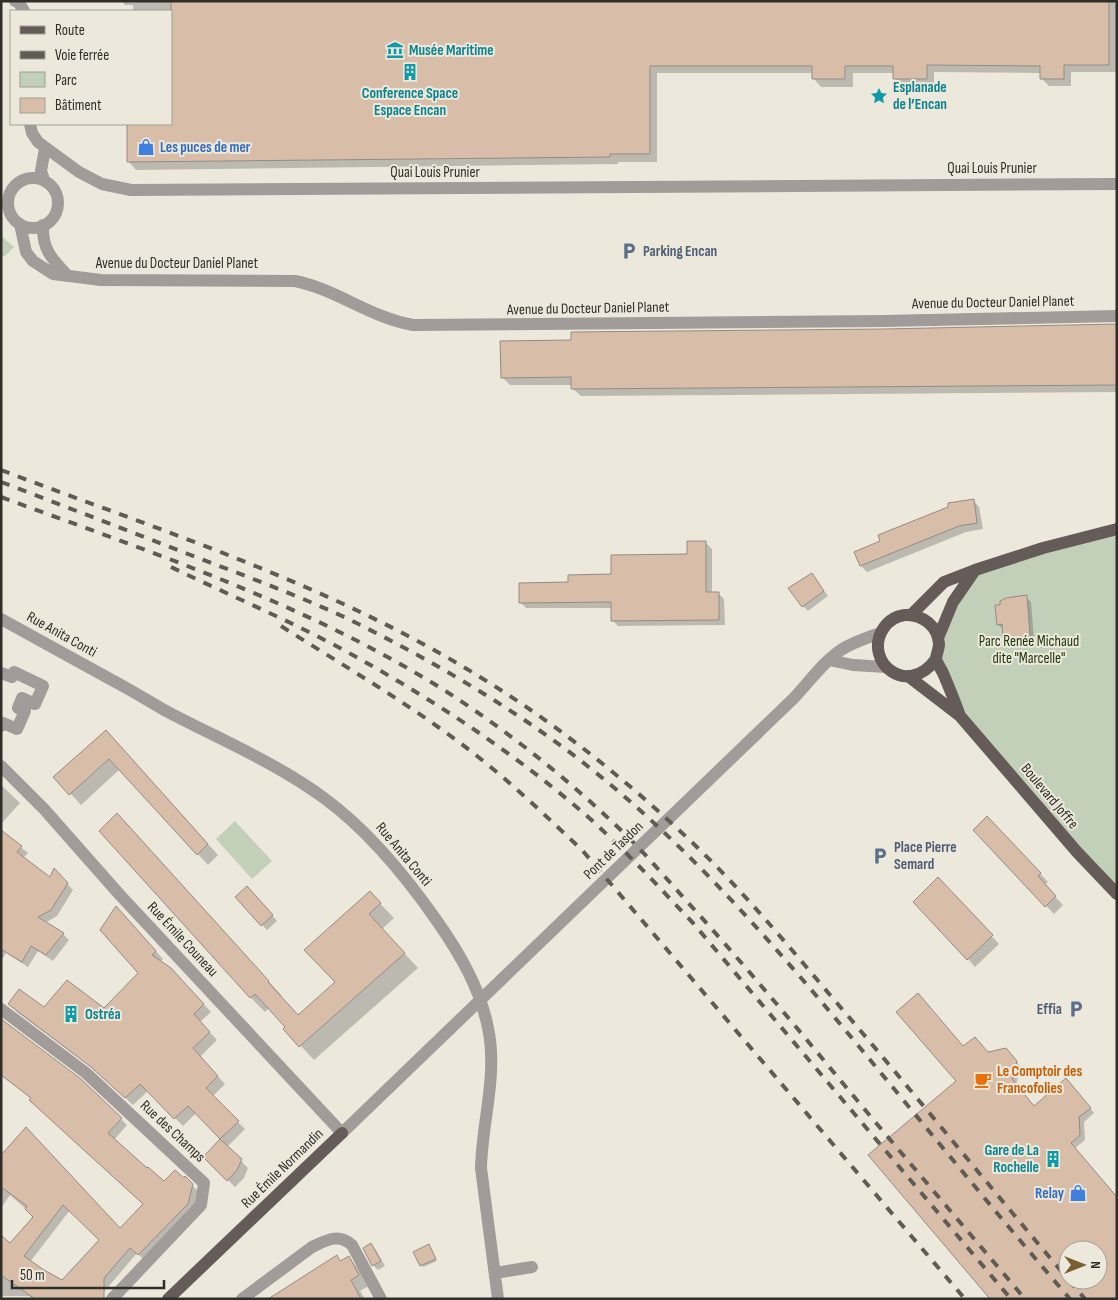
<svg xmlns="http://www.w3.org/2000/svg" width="1118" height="1300" viewBox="0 0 1118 1300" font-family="'Sofia Sans Condensed',sans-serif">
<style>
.green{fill:#c3d0b9}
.shadow{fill:#0003;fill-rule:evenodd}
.building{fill:#d8bea9;stroke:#958b83;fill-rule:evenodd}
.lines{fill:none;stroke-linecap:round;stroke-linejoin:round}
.minor{stroke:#a19b99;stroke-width:12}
.major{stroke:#655b58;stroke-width:12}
.rail{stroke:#5e5c55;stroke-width:4;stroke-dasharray:9 9;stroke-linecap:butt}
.labels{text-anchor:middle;stroke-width:4;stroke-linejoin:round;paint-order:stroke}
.culture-label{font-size:15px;font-weight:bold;fill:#0d838f;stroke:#ece9dc;text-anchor:start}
.shop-label{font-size:15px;font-weight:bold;fill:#366cbe;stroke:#ece9dc;text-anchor:start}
.street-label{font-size:15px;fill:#2f2e29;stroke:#ece9dc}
.service-label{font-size:15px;font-weight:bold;fill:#4e5e75;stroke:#ece9dc;text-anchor:start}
.park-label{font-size:15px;fill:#1e3207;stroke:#ece9dc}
.food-label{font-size:15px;font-weight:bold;fill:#c56008;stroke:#ece9dc;text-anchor:start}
</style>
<rect width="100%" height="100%" fill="#ece9dc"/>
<path class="green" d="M 1,236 L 14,247 L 5,256 L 1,256 Z
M 1117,529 L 1117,894 L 960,716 L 938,654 L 939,647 L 975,570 Z
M 235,821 L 272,861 L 252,879 L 216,839 Z"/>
<path class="shadow" d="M 122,1 L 1116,1 L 1116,72 L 1071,72 L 1071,86 L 1049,86 L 1041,78 L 1041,73 L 934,72 L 934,86 L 902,86 L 895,79 L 895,73 L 853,73 L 853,87 L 821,87 L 814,79 L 814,73 L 657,73 L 657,162 L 618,162 L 618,164 L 136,170 L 129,162 L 128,124 L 171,124 L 171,11 L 133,11 L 133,5 L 125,5 Z
M 1117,325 L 1117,392 L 581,396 L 572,388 L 572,385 L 510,385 L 502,377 L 572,341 L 884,330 Z
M 973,500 L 979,507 L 983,529 L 966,532 L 867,572 L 861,566 L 856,552 Z
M 706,543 L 712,549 L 712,593 L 718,593 L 724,599 L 725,625 L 618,626 L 612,620 L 612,608 L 526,608 L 520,602 L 569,583 L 612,576 L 688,556 Z
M 816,580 L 828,596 L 808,611 L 803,606 Z
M 1026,597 L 1031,602 L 1034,641 L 1009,643 L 1005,638 L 1003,629 L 998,624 L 1002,606 Z
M 116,742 L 218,855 L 208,865 L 120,769 L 81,805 L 55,777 Z
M 1,785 L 20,803 L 1,824 Z
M 995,825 L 1048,882 L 1044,885 L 1063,905 L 1054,914 L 974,830 Z
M 131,829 L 282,996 L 281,997 L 299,1016 L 337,982 L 370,893 L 394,918 L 382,929 L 418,968 L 314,1060 L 285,1029 L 287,1027 L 269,1008 L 265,1012 L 251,998 L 100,831 Z
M 1,831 L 28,853 L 23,858 L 51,879 L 54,870 L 73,890 L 57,916 L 45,923 L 63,934 L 69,940 L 53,961 L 38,951 L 28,967 L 6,953 L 1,961 Z
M 946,886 L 999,944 L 975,967 L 968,959 Z
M 252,892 L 277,921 L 267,930 L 237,897 Z
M 124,915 L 163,959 L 160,962 L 179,977 L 211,1012 L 200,1022 L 217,1040 L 200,1057 L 225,1084 L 212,1097 L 245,1129 L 227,1147 L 248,1168 L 244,1178 L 235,1187 L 205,1157 L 222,1139 L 196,1113 L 183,1126 L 148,1091 L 133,1105 L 100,1074 L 17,1012 L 10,1004 L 44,1009 L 104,1010 L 140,973 Z
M 964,1048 L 988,1053 L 1011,1055 L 1021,1067 L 1016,1085 L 1034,1107 L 1071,1084 L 1094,1113 L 1084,1122 L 1085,1140 L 1075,1148 L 1117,1299 L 992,1299 L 957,1081 ZM 1068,1250 L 1098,1250 L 1098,1280 L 1068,1280 Z
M 12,1083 L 121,1119 L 127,1125 L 114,1140 L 147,1170 L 164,1183 L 184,1180 L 185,1178 L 198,1191 L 194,1211 L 145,1261 L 137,1253 L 98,1299 L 34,1299 L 29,1296 L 1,1296 L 1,1248 L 11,1244 L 35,1217 L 10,1195 L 1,1208 L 1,1157 L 120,1230 L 145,1204 L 32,1099 ZM 70,1210 L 101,1240 L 62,1281 L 30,1262 Z
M 371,1245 L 376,1250 L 385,1266 L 378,1270 L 373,1265 Z
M 430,1248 L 437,1261 L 423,1267 L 421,1265 Z
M 336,1257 L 341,1262 L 349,1258 L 359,1269 L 369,1286 L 360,1291 L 365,1299 L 271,1299 Z"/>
<path class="building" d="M 171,1 L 1109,1 L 1109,65 L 1064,65 L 1064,79 L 1040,79 L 1040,66 L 927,65 L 927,79 L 893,79 L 893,66 L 845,66 L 845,79 L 812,79 L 812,66 L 650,66 L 650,154 L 610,154 L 610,157 L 127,162 L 127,124 L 171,124 Z
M 1117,324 L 1117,385 L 571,389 L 571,377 L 501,378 L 500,341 L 571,340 L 571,332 L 884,329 Z
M 974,499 L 977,523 L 959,526 L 860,566 L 854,552 L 880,541 L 878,535 L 948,507 L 948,503 Z
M 687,541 L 706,541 L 706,592 L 719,592 L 719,620 L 611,621 L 611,602 L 519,603 L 519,583 L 568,582 L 568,575 L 611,574 L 611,555 L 687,554 Z
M 812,573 L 824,591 L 802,607 L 788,588 Z
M 1027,595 L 1030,636 L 1003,639 L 1002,624 L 997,625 L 995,605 L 1000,605 L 1000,601 L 1006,598 Z
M 106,730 L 208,844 L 197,855 L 109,759 L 69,795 L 53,777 Z
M 117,813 L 269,981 L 268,982 L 298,1015 L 335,982 L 304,950 L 370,891 L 381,903 L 369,914 L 405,953 L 299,1047 L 283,1029 L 285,1027 L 255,994 L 250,998 L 99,831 Z
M 987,816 L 1041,873 L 1038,876 L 1056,896 L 1045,907 L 973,830 Z
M 1,830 L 22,846 L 17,852 L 50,877 L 54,868 L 68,883 L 51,910 L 38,917 L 64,933 L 46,955 L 31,946 L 22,962 L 1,949 Z
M 938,877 L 993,935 L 967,960 L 913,902 Z
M 247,886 L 273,915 L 261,926 L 235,897 Z
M 116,906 L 156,951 L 152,955 L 171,968 L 204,1004 L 194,1014 L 210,1032 L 193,1048 L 218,1076 L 206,1088 L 239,1121 L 220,1139 L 242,1159 L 237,1170 L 227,1181 L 203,1157 L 220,1139 L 188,1106 L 174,1119 L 140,1084 L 125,1098 L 91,1067 L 8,1004 L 19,989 L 44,1007 L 67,980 L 104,1008 L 138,973 L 100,930 Z
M 918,993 L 963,1046 L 975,1037 L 988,1052 L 1006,1048 L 1017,1061 L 1012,1079 L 1034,1106 L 1066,1078 L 1091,1108 L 1079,1117 L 1080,1135 L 1071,1143 L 1117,1197 L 1117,1299 L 990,1299 L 868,1155 L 956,1081 L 896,1012 ZM 1068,1250 L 1098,1250 L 1098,1280 L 1068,1280 Z
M 1,1019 L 81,1079 L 122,1118 L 108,1133 L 147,1168 L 148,1167 L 164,1181 L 175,1170 L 184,1178 L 185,1176 L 193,1184 L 188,1204 L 138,1255 L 130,1248 L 104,1278 L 104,1299 L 35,1299 L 1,1275 L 1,1235 L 10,1243 L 33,1217 L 25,1209 L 27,1206 L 1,1187 L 1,1155 L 26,1127 L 120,1228 L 143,1204 L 29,1100 L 31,1098 L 1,1075 ZM 63,1205 L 99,1240 L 62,1280 L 44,1270 L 24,1256 Z
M 371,1243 L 381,1261 L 372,1266 L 363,1248 Z
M 429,1244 L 436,1259 L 420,1266 L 413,1252 Z
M 337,1255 L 340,1261 L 349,1256 L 359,1275 L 351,1280 L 361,1299 L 268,1299 Z"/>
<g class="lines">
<path class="minor" d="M 15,1 L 19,3 L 24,11
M 30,124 L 32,133 L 38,142 L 79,172 L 102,184 L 131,190 L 1117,184
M8 203a25 25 0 1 1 50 0a25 25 0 1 1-50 0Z
M 44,180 L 41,171 L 45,148
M 20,224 L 26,252 L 33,261 L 53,274 L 101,280 L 295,281 C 336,289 371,318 413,325 L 884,321 L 1117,316
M 43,225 C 42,250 52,259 68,276
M 1,619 C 38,639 74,659 110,679 C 129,689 147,700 166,711 C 219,739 275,762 324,798 C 369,831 405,875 437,921 C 460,954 480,988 488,1028 C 498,1075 482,1121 481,1168 L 498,1299
M 829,660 L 853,665 L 886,667
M 1,673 L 12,677 L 14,672 L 43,686 L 35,704 L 22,698 L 18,708 L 25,711 L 17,729 L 3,723 L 1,726
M 1,766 L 44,809 L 119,894 L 342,1133 L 794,698 C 809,682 823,662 841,650 C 853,642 867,638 880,633
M 1,1009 L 86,1073 L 204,1183 L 201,1205 L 112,1299
M 495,1273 L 532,1267
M 242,1299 L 312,1247 C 327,1240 338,1233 352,1245 L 381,1299"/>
<path class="major" d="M 911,615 L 944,582 L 975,570 L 1043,548 L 1117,529
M 938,638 L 953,602 L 975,570
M 936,659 C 907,699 863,661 883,629 C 888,621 896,616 905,615 C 922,614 938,626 939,644 C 939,649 936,655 936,659 C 937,663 941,669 943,673 C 949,687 955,702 960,716
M 908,676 L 960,716 L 1077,852 L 1117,894
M 168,1299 L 342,1133"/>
<path class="rail" d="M 1,470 C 164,532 332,585 480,677 C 560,726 634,786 701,851 C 754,903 800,960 848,1016 C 922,1103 994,1192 1068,1279
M 1,482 C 64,506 126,530 188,554 C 240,574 292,593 342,616 C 410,649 477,687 539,730 C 666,818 768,937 866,1055 C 934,1137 1001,1219 1070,1299
M 1,497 C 153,553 310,605 447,692 C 512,734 574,784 629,838 C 648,857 665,877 683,897 C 734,953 783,1011 831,1069 C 895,1146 960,1222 1025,1299
M 171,567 C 233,597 298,624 358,658 C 433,700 506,748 573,804 C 616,840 654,882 693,923 L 1011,1299
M 281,626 C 347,668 415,707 477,756 C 514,785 548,818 582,850 L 965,1299
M 1069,1280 L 1085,1299"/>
</g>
<defs>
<g id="museum-bare" transform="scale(1.35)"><path d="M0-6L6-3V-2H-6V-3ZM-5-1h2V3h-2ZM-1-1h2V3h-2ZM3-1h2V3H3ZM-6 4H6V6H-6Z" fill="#0f9aa8" stroke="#ece9dc" stroke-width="2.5" paint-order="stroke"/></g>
<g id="building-bare" transform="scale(1.35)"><path d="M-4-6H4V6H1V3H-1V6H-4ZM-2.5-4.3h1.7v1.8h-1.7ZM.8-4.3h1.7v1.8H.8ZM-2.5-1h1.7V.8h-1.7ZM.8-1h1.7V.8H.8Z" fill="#0f9aa8" stroke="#ece9dc" stroke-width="2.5" paint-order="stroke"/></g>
<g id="sight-bare" transform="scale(1.35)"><path d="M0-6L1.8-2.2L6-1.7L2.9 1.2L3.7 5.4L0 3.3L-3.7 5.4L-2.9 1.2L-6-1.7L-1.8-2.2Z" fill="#0f9aa8" stroke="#ece9dc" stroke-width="2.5" paint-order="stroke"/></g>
<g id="shop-bare" transform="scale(1.35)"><path d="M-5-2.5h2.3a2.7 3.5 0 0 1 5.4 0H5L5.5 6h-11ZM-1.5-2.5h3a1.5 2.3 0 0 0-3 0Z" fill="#3f7fe0" stroke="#ece9dc" stroke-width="2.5" paint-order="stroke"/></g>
<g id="parking-bare" transform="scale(1.35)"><path d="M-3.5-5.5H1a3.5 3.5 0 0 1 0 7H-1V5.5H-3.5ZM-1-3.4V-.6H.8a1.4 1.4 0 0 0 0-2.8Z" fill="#5c6f8a" stroke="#ece9dc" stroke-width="2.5" paint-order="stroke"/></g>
<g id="cafe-bare" transform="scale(1.35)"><path d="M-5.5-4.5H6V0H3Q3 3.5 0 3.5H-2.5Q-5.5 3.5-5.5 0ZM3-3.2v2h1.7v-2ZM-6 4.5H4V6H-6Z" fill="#e8710a" stroke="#ece9dc" stroke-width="2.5" paint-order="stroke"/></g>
</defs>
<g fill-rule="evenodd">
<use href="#museum-bare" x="395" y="50"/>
<use href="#building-bare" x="410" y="72"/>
<use href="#sight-bare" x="879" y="96"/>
<use href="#shop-bare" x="146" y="147"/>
<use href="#parking-bare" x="629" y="251"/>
<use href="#parking-bare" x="880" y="856"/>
<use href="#parking-bare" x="1076" y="1009"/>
<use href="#building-bare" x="71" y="1014"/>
<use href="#cafe-bare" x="983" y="1080"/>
<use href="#building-bare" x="1053" y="1159"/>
<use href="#shop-bare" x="1078" y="1193"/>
</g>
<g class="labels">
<g class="culture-label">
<text x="409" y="55">Musée Maritime</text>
<text x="893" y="92">Esplanade<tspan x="893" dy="17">de l’Encan</tspan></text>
<text x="410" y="98" text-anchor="middle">Conference Space<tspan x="410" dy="17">Espace Encan</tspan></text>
<text x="85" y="1019">Ostréa</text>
<text x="1039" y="1155" text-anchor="end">Gare de La<tspan x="1039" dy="17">Rochelle</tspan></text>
</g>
<g class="shop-label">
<text x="160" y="152">Les puces de mer</text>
<text x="1064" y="1198" text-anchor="end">Relay</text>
</g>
<g class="street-label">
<text x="992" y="173">Quai Louis Prunier</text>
<text x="435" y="177">Quai Louis Prunier</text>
<text x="177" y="268">Avenue du Docteur Daniel Planet</text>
<text transform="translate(993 302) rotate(-1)" y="5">Avenue du Docteur Daniel Planet</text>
<text transform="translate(588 308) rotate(-1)" y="5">Avenue du Docteur Daniel Planet</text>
<text transform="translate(62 634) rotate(29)" y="5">Rue Anita Conti</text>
<text transform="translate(1050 796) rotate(50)" y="5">Boulevard Joffre</text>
<text transform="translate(613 850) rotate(-44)" y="5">Pont de Tasdon</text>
<text transform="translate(404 854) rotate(50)" y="5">Rue Anita Conti</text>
<text transform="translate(183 939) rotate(47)" y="5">Rue Émile Couneau</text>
<text transform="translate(173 1131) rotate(43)" y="5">Rue des Champs</text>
<text transform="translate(282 1168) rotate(-44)" y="5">Rue Émile Normandin</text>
</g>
<g class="service-label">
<text x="643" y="256">Parking Encan</text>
<text x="894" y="852">Place Pierre<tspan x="894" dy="17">Semard</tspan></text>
<text x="1062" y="1014" text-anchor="end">Effia</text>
</g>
<g class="park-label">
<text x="1029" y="646">Parc Renée Michaud<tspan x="1029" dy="17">dite "Marcelle"</tspan></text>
</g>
<g class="food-label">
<text x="997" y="1076">Le Comptoir des<tspan x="997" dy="17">Francofolies</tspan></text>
</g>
</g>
<rect width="1118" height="1300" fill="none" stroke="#2f2e29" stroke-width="5"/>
<rect x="10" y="10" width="162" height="115" fill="#ece9dc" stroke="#a09e94"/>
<rect x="20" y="26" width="25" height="8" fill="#655b58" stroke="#a09e94"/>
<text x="55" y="35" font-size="15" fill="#2f2e29">Route</text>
<rect x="20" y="51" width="25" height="8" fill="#5e5c55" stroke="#a09e94"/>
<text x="55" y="60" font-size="15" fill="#2f2e29">Voie ferrée</text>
<rect x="20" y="72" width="25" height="15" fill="#c3d0b9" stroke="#a09e94"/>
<text x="55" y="85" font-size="15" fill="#2f2e29">Parc</text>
<rect x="20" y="98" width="25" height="15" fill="#d8bea9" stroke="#a09e94"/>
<text x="55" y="110" font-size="15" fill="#2f2e29">Bâtiment</text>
<g transform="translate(1083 1265) rotate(90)"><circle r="24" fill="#ece9dc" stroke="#a09e94"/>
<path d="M0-4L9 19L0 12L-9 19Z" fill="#7b5f32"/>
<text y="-8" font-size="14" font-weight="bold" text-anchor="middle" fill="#2f2e29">N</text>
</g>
<path d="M12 1280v8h152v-8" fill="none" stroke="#2f2e29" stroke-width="2.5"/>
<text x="20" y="1280" font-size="15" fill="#2f2e29" stroke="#ece9dc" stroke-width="4" paint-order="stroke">50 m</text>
</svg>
